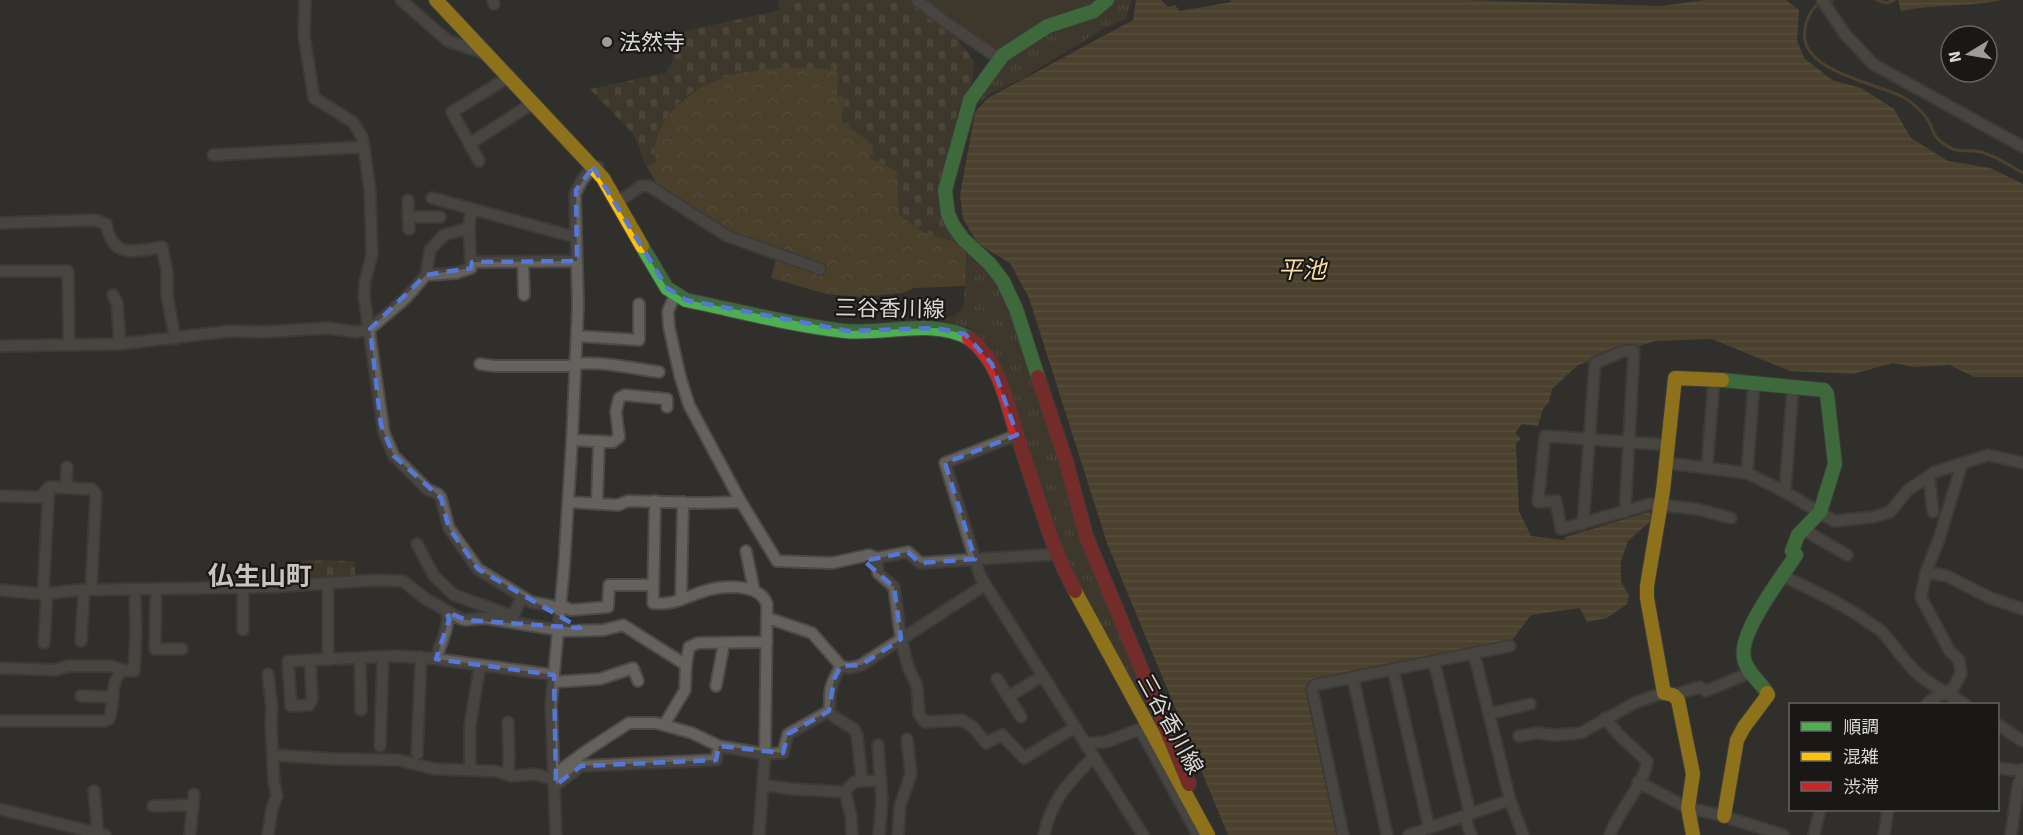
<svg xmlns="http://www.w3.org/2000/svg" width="2023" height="835" viewBox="0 0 2023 835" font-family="Signika,'Noto Sans JP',sans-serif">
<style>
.grass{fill:url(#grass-tufts)}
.forest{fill:url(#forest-crowns)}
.cemetery{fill:url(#cemetery-stones)}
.green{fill:#4f432d}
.water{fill:url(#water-rules)}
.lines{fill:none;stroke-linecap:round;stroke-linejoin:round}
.stream{stroke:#6d5831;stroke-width:3}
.street-casing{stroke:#4b4a48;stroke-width:14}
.fast-casing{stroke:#4b4a48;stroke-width:16}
.slow-casing{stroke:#4b4a48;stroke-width:16}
.jam-casing{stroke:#4b4a48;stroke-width:16}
.street{stroke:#65615c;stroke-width:10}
.fast{stroke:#4caf50;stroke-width:14}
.slow{stroke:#ffc107;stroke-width:14}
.jam{stroke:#c62828;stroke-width:14}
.marked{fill:none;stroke:#5577d7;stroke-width:4.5;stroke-dasharray:12 8;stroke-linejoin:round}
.poi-dot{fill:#9e9c99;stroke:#191816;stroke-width:2}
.labels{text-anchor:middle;stroke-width:4.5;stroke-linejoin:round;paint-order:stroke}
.poi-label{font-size:22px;fill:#d8d7d4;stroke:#191816;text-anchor:start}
.street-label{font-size:22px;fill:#d8d7d4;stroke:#191816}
.water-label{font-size:24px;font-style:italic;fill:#f9dba5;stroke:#191816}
.quarter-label{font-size:26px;font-weight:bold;fill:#c8c5bf;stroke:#191816}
</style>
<defs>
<pattern id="grass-tufts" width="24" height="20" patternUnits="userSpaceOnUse" patternTransform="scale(1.5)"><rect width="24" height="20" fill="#4f432d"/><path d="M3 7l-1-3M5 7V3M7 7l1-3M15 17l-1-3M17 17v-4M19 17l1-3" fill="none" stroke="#685d4b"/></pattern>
<pattern id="forest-crowns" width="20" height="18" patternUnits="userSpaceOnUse" patternTransform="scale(1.5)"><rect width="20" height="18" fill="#66522c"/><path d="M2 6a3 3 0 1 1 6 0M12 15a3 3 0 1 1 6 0" fill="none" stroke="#7b6a4a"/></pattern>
<pattern id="cemetery-stones" width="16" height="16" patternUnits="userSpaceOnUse" patternTransform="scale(1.5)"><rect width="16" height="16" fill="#4f432d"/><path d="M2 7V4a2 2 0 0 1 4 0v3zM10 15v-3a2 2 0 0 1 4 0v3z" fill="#685d4b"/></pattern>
<pattern id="water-rules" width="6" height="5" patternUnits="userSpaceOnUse" patternTransform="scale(1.5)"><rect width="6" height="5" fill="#6d5831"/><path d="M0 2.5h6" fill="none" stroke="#816f4e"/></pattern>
</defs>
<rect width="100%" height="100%" fill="#312f2c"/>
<path class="grass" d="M 1112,0 L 1131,0 L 1126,19 L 1107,27 L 1023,78 L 988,95 L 974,108 L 979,92 L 1024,43 Z
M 968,247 L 1002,282 L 1064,462 L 1181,774 L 1076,585 L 1005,382 L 991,347 L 972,329 L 938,319 L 954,316 L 963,308 Z"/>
<path class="forest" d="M 777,67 L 810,67 L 836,70 L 839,83 L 836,90 L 844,96 L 842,122 L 874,145 L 871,158 L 898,171 L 899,215 L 967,246 L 965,286 L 914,288 L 903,293 L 861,297 L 826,294 L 771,278 L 778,252 L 685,217 L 665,196 L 646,166 L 656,162 C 654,153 653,143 656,134 C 666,110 698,86 722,77 C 739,72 759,70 777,67 Z"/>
<path class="cemetery" d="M 778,0 L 908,0 L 956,37 L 974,61 L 972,82 L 958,110 L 944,188 L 967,246 L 923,232 L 899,215 L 897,171 L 870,158 L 874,145 L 842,122 L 844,97 L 830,94 C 840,87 839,81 836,70 C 783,63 698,68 666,119 C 657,134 652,144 656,162 L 646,166 L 634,135 L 590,89 L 666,73 L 673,61 L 669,35 L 780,10 Z
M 302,560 L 355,561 L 355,578 L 303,581 Z"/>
<path class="green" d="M 924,0 L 1100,0 L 1093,8 L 1026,34 L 991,59 L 968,36 Z"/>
<path class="water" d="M 1136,0 L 1161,0 L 1168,7 L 1175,5 L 1180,11 L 1231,2 L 1231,0 L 1464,0 L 1661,6 L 1705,0 L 1786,0 L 1799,10 L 1797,40 L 1804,58 L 1832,80 L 1861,88 L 1894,109 L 1911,138 L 1948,161 L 1990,168 L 2023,184 L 2023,377 L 1975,377 L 1949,365 L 1914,367 L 1893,363 L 1853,374 L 1790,371 L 1712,339 L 1655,341 L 1578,365 L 1552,389 L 1549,402 L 1543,409 L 1538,426 L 1522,424 L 1515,433 L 1521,439 L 1516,443 L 1519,511 L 1531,536 L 1564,540 L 1565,537 L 1649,512 L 1654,518 L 1628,541 L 1621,561 L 1621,582 L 1629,595 L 1627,604 L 1607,618 L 1587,622 L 1580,608 L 1531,615 L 1510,643 L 1308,684 L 1339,835 L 1228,835 L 1108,546 L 1029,298 L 1010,263 L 978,244 L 963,219 L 960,195 L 975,112 L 988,98 L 1133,20 Z
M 1898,0 L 2002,0 C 1969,7 1935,4 1901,11 Z"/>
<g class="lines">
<path class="stream" d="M 1833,0 L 1817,5 C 1811,10 1806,20 1805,29 C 1797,71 1876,83 1903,97 C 1912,102 1924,113 1929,122 C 1933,129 1933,136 1940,141 C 1962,158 1966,146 1987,154 C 2000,158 2011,167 2023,173
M 1877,0 L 1887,3 L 1894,0"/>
<g class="street-casing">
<path id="street" d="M 305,0 L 304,36 L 314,98 L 353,122 L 362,137 L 364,147 L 370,191 L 372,255 L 365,281 L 364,296 L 384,433 L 394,456 L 427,489 L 438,494 L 441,498 L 449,528 L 478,569 L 531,602 L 552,606 L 560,610
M 401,0 L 448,41 L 487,54
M 493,0 L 494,4
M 917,0 L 945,22 L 1000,59
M 1822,0 L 1845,34 L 1873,64 L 2023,147
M 469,144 L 533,103
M 213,155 L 364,147
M 479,161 L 452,112 L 509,77
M 432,198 L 575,237
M 408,200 L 409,229
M 618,202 L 641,186 L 649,186 L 727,236 L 820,269
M 408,217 L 440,217
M 0,223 L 95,220 L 106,224 C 113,260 135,251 162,247 L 167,271 L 167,295 L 175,339
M 472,262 L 577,261
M 523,262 L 524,295
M 0,271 L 68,271 L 69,345
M 426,275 L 456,273 L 471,268 L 469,228 L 471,210
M 113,295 L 117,303 L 120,344
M 675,295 L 668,311 L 669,327 L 680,376 L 689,405 L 741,502 L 777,561 L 832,563 L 869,555 L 877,558
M 577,336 L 639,340 L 639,304
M 0,346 L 120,344 L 230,331 L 264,332 L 328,328 L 357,332 L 370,329 L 406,298 L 426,275 L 430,250 L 444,235 L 469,228
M 480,364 L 495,366 L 568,366 C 589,358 636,369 659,372
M 1017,435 L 945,463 L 980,576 L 1143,835
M 572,440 L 613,442 L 619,437 L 616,412 L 619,398 L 625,395 L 667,399 L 667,407
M 1668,445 L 1545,436 L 1538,502 L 1556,501 L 1561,529 L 1650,504 L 1697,509 L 1731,518
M 1667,463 L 1747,473 L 1785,492 L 1834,521 L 1873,517 L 1890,512 L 1908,490 L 1935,472 L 1988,455 L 2023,463
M 1707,468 L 1714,379
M 1747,473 L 1754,383
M 1929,476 L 1933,512
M 66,488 L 67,467
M 1785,492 L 1793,386
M 0,496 L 41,497 L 49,487 L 92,489 L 96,495 L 91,590
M 655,501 L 653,603 C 675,607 695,591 717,588 C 734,586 761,586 767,604 L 765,754 L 759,835
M 569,502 L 618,505 L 628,501 L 703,503 L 741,502
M 597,503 L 599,441
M 1583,524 L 1595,363 L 1624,351 L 1634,351 L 1625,512
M 1804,530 L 1847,555
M 417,544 L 434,576 L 454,595 L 513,616 L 522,597
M 746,551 L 754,590
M 1057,554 L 920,563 L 908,552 L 877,558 L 878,573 L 894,587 L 901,639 L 908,667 L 917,686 L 919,714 L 925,722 L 962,720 L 973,727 L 986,743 L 1002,735 L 1024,758 L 1074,728
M 1926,572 L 1947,576 L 1990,598 L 2023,609
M 1783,576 C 1812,590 1841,603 1868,622 C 1873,625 1879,629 1883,633 C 1895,646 1905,663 1919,675 C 1933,686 1950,695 1965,704
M 328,584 L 328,660
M 156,589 L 155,649 L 182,649
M 0,590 L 43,594 L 78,590 L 271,587 L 376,580 L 403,581 L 426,599 L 461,619 L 466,620 L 484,618 L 559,630
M 43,594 L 49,487
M 681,600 L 683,502
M 561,605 L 571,610 L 608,607 L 609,585 L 653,585
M 768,618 L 812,633 L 841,666 L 849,668 L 861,665 L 985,585
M 560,622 L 565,631 L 604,630 L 623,625 L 686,665
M 243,630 L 243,587
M 81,641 L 84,590
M 44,643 L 47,594
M 1474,653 L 1510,800 L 1523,835
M 360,659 L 361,710
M 436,659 C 440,644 450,627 447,612
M 310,660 L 312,699 L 309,705 L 291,706 L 288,661 L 397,656 L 436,659 L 554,675
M 1434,661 L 1470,814
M 0,668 L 56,670 L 68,666 L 111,666 L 123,670 L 134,671 L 136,633 L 135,589
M 1393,669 L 1429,828
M 268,674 L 272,709 L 271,722 L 274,783 L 277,796 L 272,808 L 268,835
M 1353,677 L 1387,835
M 997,679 L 1021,717
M 554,682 L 600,679 L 633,668 L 638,681
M 716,686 L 724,643
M 1673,695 L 1700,687 L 1706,691 L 1752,672
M 81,696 L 113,697
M 1008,697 L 1042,676
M 1927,704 L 1934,698 L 1953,688 L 1961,674 L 1959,660 L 1949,650 L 1921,597 L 1926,572 L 1939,539 L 1962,464
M 1489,714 L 1530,704
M 833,716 L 854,729 L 857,735 L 862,781
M 1605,718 L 1619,735 L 1647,761 C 1645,784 1618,811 1610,835
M 0,721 L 104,721 L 109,719 C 116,702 108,683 123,670
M 664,725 L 685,690 L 686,665 L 689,647 L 698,643 L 767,642
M 1998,725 L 2023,741
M 1519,736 L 1536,733 L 1555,735 L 1581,733 L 1636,702 L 1664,693
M 878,745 L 882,800 L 879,835
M 380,746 L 383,657
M 1087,747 L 1092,743 L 1106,742 L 1140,729 L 1198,835
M 417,754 L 421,657
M 273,755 L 336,759 L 399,760 L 434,769 L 495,771 L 512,776 L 535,774 L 555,780
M 470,766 L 470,726 L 480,665
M 1998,768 L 2022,771
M 508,774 L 509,759 L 508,722
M 555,774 L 586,751 L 629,723 L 656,723 L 692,733 L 719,746 L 765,754 L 783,753 L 788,734 L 829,711 C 830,705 830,701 830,695 C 830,685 836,675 841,666
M 1638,782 L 1688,808 L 1716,814 L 1783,835
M 556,785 L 581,766 L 716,760 L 719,746
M 763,785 L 792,789 L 845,792 L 854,782 L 881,780
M 94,791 L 98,833
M 845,792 L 851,816 L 852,835
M 153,806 L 193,805
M 0,809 L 105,835
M 1465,816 L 1471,835
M 190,835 L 194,794
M 556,835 L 551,705 L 564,567 L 572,440 L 578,305 L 575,194 L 582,180 L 593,167 L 598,167
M 898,835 L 900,806 L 911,774 L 907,739
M 1044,835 C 1052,798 1068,784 1093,757
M 1343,835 L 1312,689 L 1315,685 L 1510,646
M 1409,835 L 1510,800
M 1814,835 L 1820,810
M 1884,835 L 1888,810
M 2011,835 L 2018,785 L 2023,769"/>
</g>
<g class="fast-casing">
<path id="fast" d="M 642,246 L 667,288 L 686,300 C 739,311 792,325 845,331 C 886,335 931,318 969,338
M 1038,377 L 1016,309 L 1003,281 L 990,264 L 963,239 L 953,225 L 948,214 L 945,190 L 970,100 L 1003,55 L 1048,26 L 1094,11 L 1107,0
M 1722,380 L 1824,390 L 1827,394 L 1835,464 L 1820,512 L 1798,535 L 1792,551 L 1796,555 C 1782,577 1738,633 1744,658 C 1746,672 1760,681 1767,693"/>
</g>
<g class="slow-casing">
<path id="slow" d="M 436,0 L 603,178 L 642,246
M 1075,591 L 1208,835
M 1724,816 L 1737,740 L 1744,727 L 1768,695 L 1767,693
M 1693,835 L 1688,808 L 1693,774 L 1678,700 L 1673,695 L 1664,693 L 1647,598 L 1647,586 L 1663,491 L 1675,378 L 1722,380"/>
</g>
<g class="jam-casing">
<path id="jam" d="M 969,338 C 1001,361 1008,408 1020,444 C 1037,493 1050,545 1075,591
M 1038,377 L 1066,461 L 1086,536 L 1189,784"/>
</g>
<use href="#street" class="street"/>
<use href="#fast" class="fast"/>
<use href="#slow" class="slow"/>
<use href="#jam" class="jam"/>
</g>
<path d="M0 0H2023V835H0ZM 593,167 L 667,288 L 686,300 L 848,331 L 936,328 L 965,334 L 992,364 L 1017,435 L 945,463 L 975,559 L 920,563 L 908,552 L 864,561 L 894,587 L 901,639 L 861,665 L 841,666 L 834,679 L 829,711 L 788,734 L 783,753 L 719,746 L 716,760 L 581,766 L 556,785 L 554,675 L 436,659 L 449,620 L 447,612 L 466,620 L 580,628 L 478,569 L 449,528 L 441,498 L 394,456 L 381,425 L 370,329 L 426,275 L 471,268 L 472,262 L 577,261 L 576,190 Z" fill="#312f2c" fill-opacity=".55" fill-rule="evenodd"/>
<path class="marked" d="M 593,167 L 667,288 L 686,300 L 848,331 L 936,328 L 965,334 L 992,364 L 1017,435 L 945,463 L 975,559 L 920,563 L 908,552 L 864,561 L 894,587 L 901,639 L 861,665 L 841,666 L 834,679 L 829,711 L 788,734 L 783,753 L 719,746 L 716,760 L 581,766 L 556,785 L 554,675 L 436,659 L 449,620 L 447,612 L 466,620 L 580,628 L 478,569 L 449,528 L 441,498 L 394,456 L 381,425 L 370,329 L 426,275 L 471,268 L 472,262 L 577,261 L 576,190 Z"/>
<circle class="poi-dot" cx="607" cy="42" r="6"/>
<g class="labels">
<g class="poi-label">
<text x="619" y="50">法然寺</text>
</g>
<g class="street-label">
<text transform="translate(890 308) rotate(1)" y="8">三谷香川線</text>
<text transform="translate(1171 724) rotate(61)" y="8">三谷香川線</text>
</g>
<g class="water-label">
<text x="1302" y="278">平池</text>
</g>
<g class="quarter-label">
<text x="260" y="585">仏生山町</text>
</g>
</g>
<rect x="1789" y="703" width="210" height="108" fill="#191816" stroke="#656462" stroke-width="1.5"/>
<rect x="1801" y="722" width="30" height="9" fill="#4caf50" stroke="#656462" stroke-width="1.5"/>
<text x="1843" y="733" font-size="18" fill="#d8d7d4">順調</text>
<rect x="1801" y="752" width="30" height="9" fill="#ffc107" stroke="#656462" stroke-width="1.5"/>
<text x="1843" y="763" font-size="18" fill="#d8d7d4">混雑</text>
<rect x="1801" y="782" width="30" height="9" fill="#c62828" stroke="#656462" stroke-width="1.5"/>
<text x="1843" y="793" font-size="18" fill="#d8d7d4">渋滞</text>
<g transform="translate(1969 54) rotate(259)"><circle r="28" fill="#191816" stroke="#656462" stroke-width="1.5"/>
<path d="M0-4.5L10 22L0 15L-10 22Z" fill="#9e9c99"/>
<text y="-9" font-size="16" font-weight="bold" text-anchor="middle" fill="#d8d7d4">N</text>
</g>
</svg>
